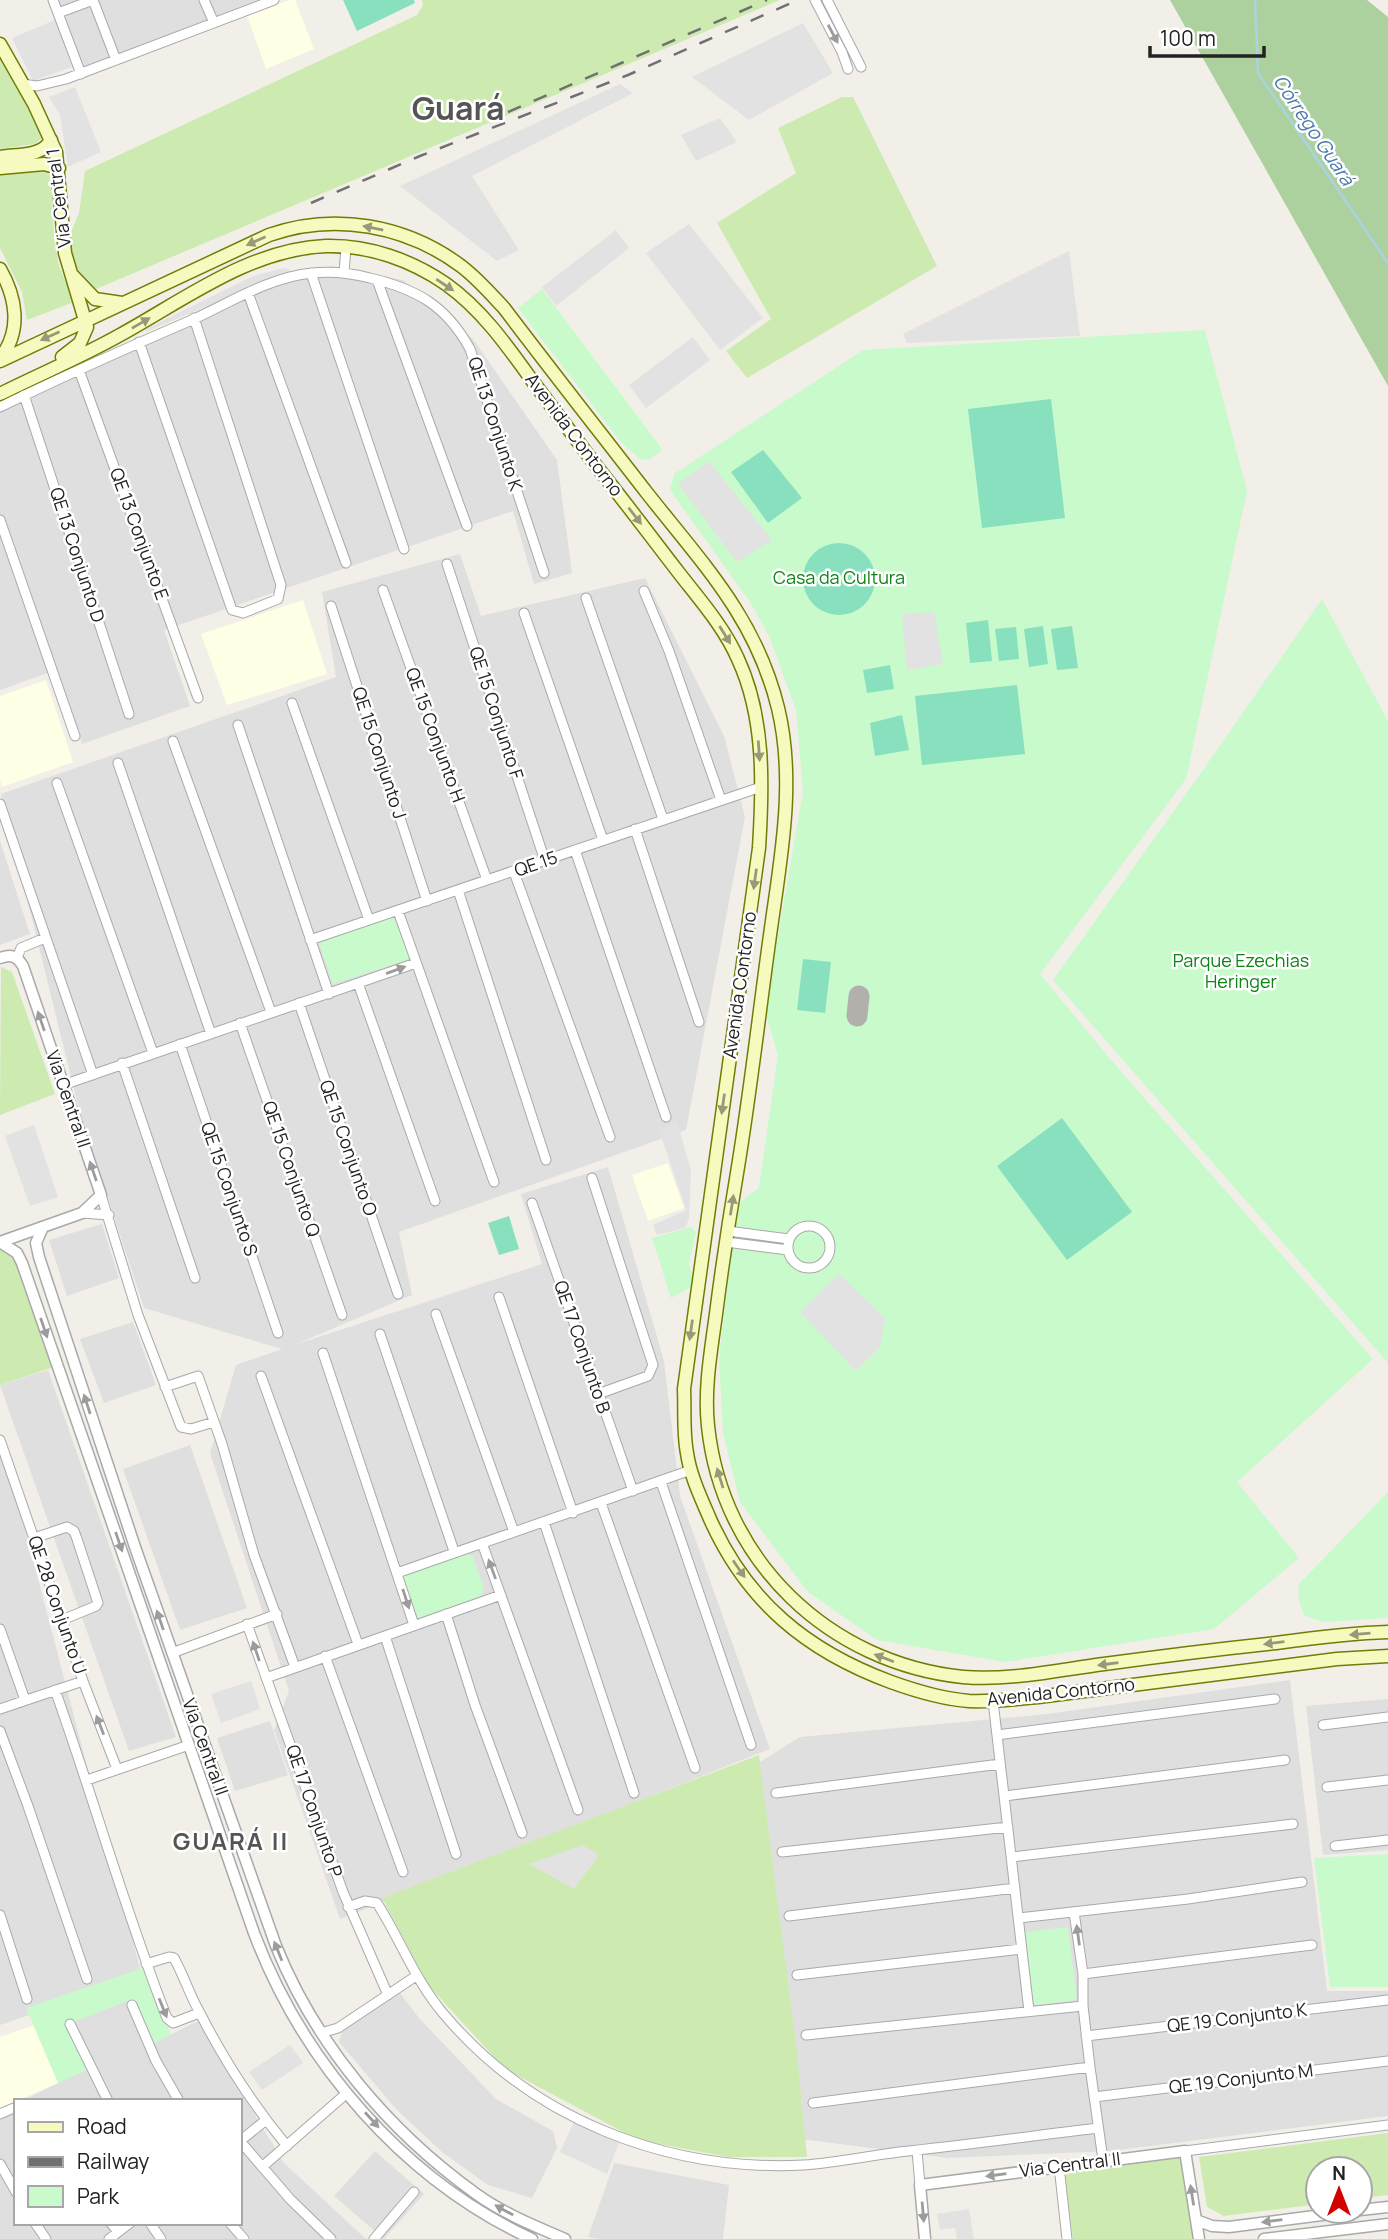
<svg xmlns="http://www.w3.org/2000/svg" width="1388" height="2239" viewBox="0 0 1388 2239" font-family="Manrope,sans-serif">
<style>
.residential{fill:#e0dfdf}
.education{fill:#ffffe5}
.grass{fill:#cdebb0}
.forest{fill:#add19e}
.park{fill:#c8facc}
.pitch{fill:#88e0be}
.parking{fill:#e2e2e2}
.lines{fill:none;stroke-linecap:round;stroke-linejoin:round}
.stream{stroke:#aad3df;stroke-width:2.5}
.taxiway{stroke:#b1b0ac;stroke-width:21}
.minor-casing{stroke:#a9a9a9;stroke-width:11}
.tertiary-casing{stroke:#a9a9a9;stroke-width:13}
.secondary-casing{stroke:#707d05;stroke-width:15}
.minor{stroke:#fff;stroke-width:9}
.tertiary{stroke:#fff;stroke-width:10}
.secondary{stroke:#f7fabf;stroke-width:12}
.rail{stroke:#707070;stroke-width:2.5;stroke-dasharray:14 14;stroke-linecap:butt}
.oneway{fill:#9c9c9c}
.oneway2{fill:#979978}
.labels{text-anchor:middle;stroke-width:5;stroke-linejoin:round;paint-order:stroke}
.street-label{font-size:18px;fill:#222;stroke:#fff}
.park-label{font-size:18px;fill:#0c8416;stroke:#fff}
.water-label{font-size:19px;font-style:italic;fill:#4a7aab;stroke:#fff}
.district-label{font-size:24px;font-weight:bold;letter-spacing:2px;fill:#555;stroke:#fff}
.town-label{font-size:32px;font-weight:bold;fill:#555;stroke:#fff}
</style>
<rect width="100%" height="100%" fill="#f2efe9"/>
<path class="residential" d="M 55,0 L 261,0 L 81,68 Z
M 331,266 L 403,280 L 473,339 L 557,460 L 572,573 L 534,584 L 513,511 L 164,630 L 190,706 L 82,744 L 56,670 L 0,690 L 0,411 L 268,288 Z
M 460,554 L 481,616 L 645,578 L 724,736 L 745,817 L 686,1130 L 399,1232 L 412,1295 L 294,1345 L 542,1264 L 521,1194 L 608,1167 L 664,1361 L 680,1496 L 770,1749 L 340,1919 L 274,1730 L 289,1691 L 210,1453 L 236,1365 L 282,1349 L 144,1308 L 80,1113 L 1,794 L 336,677 L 322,592 Z
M 0,841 L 30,934 L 0,945 Z
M 102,1224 L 119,1278 L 67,1296 L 49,1240 Z
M 133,1322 L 156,1385 L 104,1403 L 80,1339 Z
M 48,1370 L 176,1737 L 129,1751 L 0,1385 Z
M 3,1445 L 142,1976 L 0,2025 L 0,1446 Z
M 190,1445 L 247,1608 L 180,1630 L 123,1469 Z
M 1290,1680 L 1327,1991 L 1388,1991 L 1388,2116 L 1111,2151 L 947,2158 L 786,2137 L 747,1770 L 800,1737 L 1047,1714 Z
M 1388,1699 L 1388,1850 L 1323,1855 L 1306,1706 Z
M 270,1721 L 288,1775 L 235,1791 L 217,1738 Z
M 400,1993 L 419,2018 L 496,2099 L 553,2131 L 557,2148 L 532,2198 L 488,2185 L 442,2152 L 397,2110 L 339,2042 L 343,2029 Z
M 129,1994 L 152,2044 L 198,2021 L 284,2163 L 366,2239 L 0,2239 L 0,2112 L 16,2104 L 16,2223 L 240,2223 L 240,2101 L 22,2101 L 62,2081 L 62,2020 Z
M 375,2151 L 424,2194 L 384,2239 L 334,2196 Z
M 614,2163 L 729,2185 L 723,2239 L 599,2239 L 588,2237 Z"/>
<path class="education" d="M 289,0 L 295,0 L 314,49 L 266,69 L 247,16 Z
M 303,600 L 327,674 L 227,705 L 201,634 Z
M 46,680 L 73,762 L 2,787 L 0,780 L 0,696 Z
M 668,1163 L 684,1208 L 648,1221 L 632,1175 Z
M 35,2025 L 58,2083 L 0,2108 L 0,2037 Z"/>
<path class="grass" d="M 422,0 L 780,0 L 96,289 L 76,272 L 69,237 L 79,213 L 85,171 L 417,15 L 423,5 Z
M 0,59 L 41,131 L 42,138 L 35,144 L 0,149 Z
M 842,97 L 853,97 L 937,266 L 747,378 L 726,351 L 771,319 L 717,223 L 796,173 L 778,128 Z
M 42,167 L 51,174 L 54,239 L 59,266 L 74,302 L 27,320 L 22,292 L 0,248 L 0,173 Z
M 1,967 L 12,972 L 55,1094 L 0,1115 Z
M 0,1247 L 11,1247 L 57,1366 L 0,1385 Z
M 759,1755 L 797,2054 L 807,2157 L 728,2157 L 638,2140 L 505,2069 L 429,1986 L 382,1898 Z
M 1388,2133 L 1388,2195 L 1360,2198 L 1360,2169 L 1318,2169 L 1318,2204 L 1224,2216 L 1207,2207 L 1199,2157 Z
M 1180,2153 L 1201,2239 L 1073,2239 L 1064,2173 L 1067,2168 Z"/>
<path class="forest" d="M 1170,0 L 1367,0 L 1388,17 L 1388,386 Z"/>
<path class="park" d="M 542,289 L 660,446 L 661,451 L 650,459 L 641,460 L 619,440 L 518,308 Z
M 1205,330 L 1247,491 L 1186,779 L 1040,974 L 1111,1060 L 1373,1359 L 1237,1482 L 1299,1558 L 1214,1629 L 1005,1662 L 877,1640 L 808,1592 L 740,1502 L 723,1433 L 719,1359 L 737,1204 L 759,1188 L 778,1055 L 765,1011 L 803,791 L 796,710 L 769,636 L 750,602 L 670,490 L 674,474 L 863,350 Z
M 1322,599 L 1388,721 L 1388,1363 L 1053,980 L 1196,780 Z
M 393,916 L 410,959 L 333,984 L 319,943 Z
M 691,1227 L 696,1232 L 689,1264 L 693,1278 L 690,1288 L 671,1298 L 652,1238 Z
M 1388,1492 L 1388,1618 L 1323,1622 L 1304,1615 L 1299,1600 L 1298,1585 Z
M 467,1554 L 473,1556 L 484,1589 L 480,1597 L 418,1618 L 403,1576 Z
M 1388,1854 L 1388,1987 L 1330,1987 L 1314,1858 Z
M 1068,1927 L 1077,2000 L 1034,2005 L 1025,1932 Z
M 143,1968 L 171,2034 L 152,2044 L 130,2000 L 68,2024 L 89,2069 L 58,2083 L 26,2008 Z"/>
<path class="pitch" d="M 343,0 L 414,0 L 415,3 L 357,31 Z
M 1051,399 L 1065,518 L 982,528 L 968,409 Z
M 763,450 L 802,498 L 768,523 L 731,472 Z
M803 579a36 36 0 1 1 72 0a36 36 0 1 1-72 0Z
M 988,620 L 992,661 L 970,663 L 966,623 Z
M 1043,626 L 1048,664 L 1029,667 L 1024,629 Z
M 1072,626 L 1078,668 L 1057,670 L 1051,629 Z
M 1016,627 L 1019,659 L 999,661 L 995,629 Z
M 890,665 L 894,689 L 867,693 L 863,670 Z
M 1017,685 L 1025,754 L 922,765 L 915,696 Z
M 902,715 L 909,750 L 875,756 L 870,723 Z
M 803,959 L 831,962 L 825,1013 L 797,1010 Z
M 1062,1118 L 1132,1212 L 1067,1260 L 997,1166 Z
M 509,1216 L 519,1249 L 499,1255 L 488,1223 Z"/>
<path class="parking" d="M 55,20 L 72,67 L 33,81 L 12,38 Z
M 803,23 L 833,73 L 749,120 L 692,77 Z
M 620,84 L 633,93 L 472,176 L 519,250 L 497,261 L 400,186 Z
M 75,87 L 101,152 L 68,167 L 60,115 L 49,97 Z
M 720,118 L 737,142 L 696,161 L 681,135 Z
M 689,224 L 763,318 L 720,350 L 646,253 Z
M 616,230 L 629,248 L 556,306 L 542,287 Z
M 1069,251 L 1080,336 L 907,343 L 903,334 Z
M 284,268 L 292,271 L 145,332 L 146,329 L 253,276 Z
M 693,337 L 710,360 L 646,408 L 629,385 Z
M 709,461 L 772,540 L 737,562 L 678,484 Z
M 934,612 L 943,664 L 907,670 L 902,614 Z
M 677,1121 L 691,1171 L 689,1219 L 685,1228 L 657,1235 L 653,1225 L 686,1210 L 659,1130 Z
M 34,1125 L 58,1197 L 30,1206 L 5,1136 Z
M 839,1274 L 885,1318 L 880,1347 L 856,1371 L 800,1312 Z
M 251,1681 L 260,1709 L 221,1723 L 211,1694 Z
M 583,1845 L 599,1855 L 574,1889 L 529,1864 Z
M 290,2045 L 303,2063 L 262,2090 L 249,2072 Z
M 574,2122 L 619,2143 L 607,2174 L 560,2152 Z
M 969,2209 L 974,2239 L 957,2239 L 955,2228 L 940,2229 L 937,2214 Z"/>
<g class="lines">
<path class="stream" d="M 1255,0 L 1258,73 L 1388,263"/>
<path class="taxiway" d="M 857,1016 L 859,996"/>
<g class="minor-casing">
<path id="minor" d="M 53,0 L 81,74
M 204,0 L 214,23
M 815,0 L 842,52 L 848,69
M 827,0 L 861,67
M 58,13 L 93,0 L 116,60
M 22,84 L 37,86 L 66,79 L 274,0
M 311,273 L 404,549
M 344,273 L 346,247
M 377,280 L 467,526
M 248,293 L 346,563
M 139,342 L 232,610 L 243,613 L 278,599 L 281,585 L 194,318
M 79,370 L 198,698
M 24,395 L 129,714
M 0,407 C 64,376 129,347 194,319 C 231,302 270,277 312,273 C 332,271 351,273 370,278 C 416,289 446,305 470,349 L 544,573
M 0,520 L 75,736
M 447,564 L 545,861
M 383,590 L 487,880
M 644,591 L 669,651 L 721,800
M 586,598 L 663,819
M 331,606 L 427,901
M 524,613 L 603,840
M 292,703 L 369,920
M 238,725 L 329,994
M 173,741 L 271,1012
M 118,763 L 211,1034
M 57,783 L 153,1053
M 0,804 L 93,1075
M 635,829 L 699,1022
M 575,850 L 666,1117
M 514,872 L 610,1137
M 458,890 L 546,1160
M 398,911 L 494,1182
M 310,940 L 761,787
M 17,958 L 21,948 L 45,938
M 358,983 L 435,1201
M 299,1003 L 398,1294
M 240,1023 L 342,1315
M 180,1044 L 278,1333
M 122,1063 L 195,1278
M 63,1085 L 416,963
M 592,1178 L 653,1365 L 648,1376 L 598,1394
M 101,1195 L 138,1315 L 181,1427 L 191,1429 L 214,1422
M 532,1203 L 633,1491
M 82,1213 L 109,1215
M788 1247a21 21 0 1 1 42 0a21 21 0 1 1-42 0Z
M 728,1231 L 789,1239
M 726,1242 L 788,1250
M 499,1297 L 573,1513
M 436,1314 L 514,1532
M 380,1334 L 454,1551
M 323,1353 L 414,1625
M 261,1376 L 358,1644
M 165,1387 L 198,1376 L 222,1444 L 254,1555 L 295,1667
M 0,1440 L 83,1681 L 117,1769
M 661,1482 L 751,1745
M 601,1503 L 695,1768
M 544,1522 L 634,1793
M 34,1538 L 67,1527 L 74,1531 L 77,1539 L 98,1603 L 96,1606 L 62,1620
M 482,1543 L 578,1810
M 397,1573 L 691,1470
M 446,1614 L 475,1705 L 522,1833
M 247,1624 L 343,1892 L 388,1995
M 0,1629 L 25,1700
M 385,1636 L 456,1854
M 172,1653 L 277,1614
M 325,1656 L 403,1872
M 266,1678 L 501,1595
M 55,1690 C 94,1799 125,1911 167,2018 L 173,2023 L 199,2013
M 993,1701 L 1029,2011
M 0,1709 L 83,1681
M 1323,1725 L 1388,1717
M 0,1731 L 28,1806 L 87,1979
M 997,1735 L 1275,1699
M 87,1780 L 189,1745
M 1327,1787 L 1388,1780
M 776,1793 L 1000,1764
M 1005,1796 L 1285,1760
M 1335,1846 L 1388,1840
M 782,1852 L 1008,1827
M 1012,1857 L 1293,1824
M 348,1907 L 365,1901 L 377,1903 C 400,1939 414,1978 442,2012 C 531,2119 667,2172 804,2165 C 836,2163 867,2156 899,2152 C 965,2145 1032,2136 1098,2128
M 1074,1912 L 1083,1974 L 1083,2006 L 1090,2067 L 1103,2160
M 0,1915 L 27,1999
M 789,1916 L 1015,1888
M 1019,1918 L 1188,1899 L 1302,1882
M 146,1964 L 169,1957 L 174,1958 C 184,1976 190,1996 200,2013 C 224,2060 253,2105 287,2146
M 1083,1974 L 1312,1945
M 797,1975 L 1021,1949
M 132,2005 L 156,2061 L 179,2101
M 70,2024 L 108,2101
M 321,2033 L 338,2028 L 416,1976
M 806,2035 L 1083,2006
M 1086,2036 L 1388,2000
M 1094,2097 L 1388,2061
M 813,2103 L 1090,2067
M 0,2114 L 16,2107
M 240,2141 L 290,2199 L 331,2239
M 240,2141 L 266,2120
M 917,2151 L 920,2185
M 1185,2151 L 1388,2125
M 0,2164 L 16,2192
M 1059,2166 L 1067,2239
M 262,2167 L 347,2093
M 35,2223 L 46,2239
M 111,2223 L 118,2232
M 150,2223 L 161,2239
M 230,2223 L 244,2239
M 109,2239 L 130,2223
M 374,2239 L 414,2192"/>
</g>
<g class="tertiary-casing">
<path id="tertiary" d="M 0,958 C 11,954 17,956 23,966 L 101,1195 L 82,1213 L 0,1242
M 43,1227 L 36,1243 L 39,1257 L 135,1547 L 276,1946 C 316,2045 389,2131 475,2193 C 502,2213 535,2226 565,2239
M 0,1242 L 17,1253 L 22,1263 L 254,1933 C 303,2063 404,2180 532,2239
M 1360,2210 L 1388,2207
M 1196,2220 L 1212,2226 L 1229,2227 L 1353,2211
M 925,2239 L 920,2185 L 1185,2151 L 1199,2239
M 1264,2239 L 1388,2224"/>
</g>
<g class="secondary-casing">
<path id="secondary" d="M 0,44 L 34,104 L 56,152 L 65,253 L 87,327 L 80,343 L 62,357
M 0,157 C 18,154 42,157 51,140
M 0,168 L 44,164 L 59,168
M 0,269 C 16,297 22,330 1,357
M 73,276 L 95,299 L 122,303
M 0,361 L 269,235 C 334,212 406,225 461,266 C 477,278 490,293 504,308 C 551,370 599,431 647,493 C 703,564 756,618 778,708 C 795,778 782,851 772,921 C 760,1005 751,1089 737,1173 C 729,1220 722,1267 716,1314 C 711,1351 704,1389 708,1426 C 722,1561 829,1663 963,1677 C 1009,1681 1058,1670 1104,1664 C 1162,1656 1219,1649 1276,1643 C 1313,1638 1351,1633 1388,1632
M 0,394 C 40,374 81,357 120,335 C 184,300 250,249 326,246 C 369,245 411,260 446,284 C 481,309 506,344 531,379 C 553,408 575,438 597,467 C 625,502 652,538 679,573 C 700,600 724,627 738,659 C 765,717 763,785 759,848 L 684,1389 C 685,1410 683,1432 687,1453 C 690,1475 701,1498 710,1519 C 747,1602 807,1651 891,1682 C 916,1691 942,1699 969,1701 C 992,1702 1015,1699 1038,1697 L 1337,1659 L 1388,1656"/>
</g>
<use href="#minor" class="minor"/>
<use href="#tertiary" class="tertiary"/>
<use href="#secondary" class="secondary"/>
<path class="rail" d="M 508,112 L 767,0
M 311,203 L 420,156 L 628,75 L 798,0"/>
</g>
<defs><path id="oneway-solid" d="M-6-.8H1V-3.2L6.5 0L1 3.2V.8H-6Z" transform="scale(1.75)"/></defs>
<g class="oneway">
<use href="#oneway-solid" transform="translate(833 34) rotate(62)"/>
<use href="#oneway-solid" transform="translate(396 970) rotate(-20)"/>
<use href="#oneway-solid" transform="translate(41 1021) rotate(-109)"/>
<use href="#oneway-solid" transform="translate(93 1171) rotate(-109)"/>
<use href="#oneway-solid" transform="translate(44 1328) rotate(71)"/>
<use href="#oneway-solid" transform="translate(87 1404) rotate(-108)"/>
<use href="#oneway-solid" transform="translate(119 1542) rotate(71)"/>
<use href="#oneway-solid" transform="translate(492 1569) rotate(-110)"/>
<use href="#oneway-solid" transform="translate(406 1599) rotate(72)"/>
<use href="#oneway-solid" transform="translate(160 1620) rotate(-109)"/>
<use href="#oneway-solid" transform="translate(256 1651) rotate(-109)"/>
<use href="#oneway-solid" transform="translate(100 1725) rotate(-111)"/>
<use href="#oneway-solid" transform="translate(1078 1935) rotate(-98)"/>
<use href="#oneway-solid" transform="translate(278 1951) rotate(-112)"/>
<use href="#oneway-solid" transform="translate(163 2008) rotate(68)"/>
<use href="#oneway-solid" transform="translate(372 2120) rotate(48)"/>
<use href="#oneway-solid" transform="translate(996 2175) rotate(172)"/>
<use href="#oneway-solid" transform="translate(1192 2195) rotate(-99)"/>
<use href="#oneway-solid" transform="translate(504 2210) rotate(-151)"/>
<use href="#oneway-solid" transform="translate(923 2212) rotate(85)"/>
<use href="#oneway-solid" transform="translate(1272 2221) rotate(173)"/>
</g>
<g class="oneway2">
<use href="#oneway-solid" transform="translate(373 228) rotate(-168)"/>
<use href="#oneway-solid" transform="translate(256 241) rotate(156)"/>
<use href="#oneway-solid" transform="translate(445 285) rotate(34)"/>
<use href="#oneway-solid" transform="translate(141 323) rotate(-30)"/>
<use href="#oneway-solid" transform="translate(50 336) rotate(156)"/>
<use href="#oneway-solid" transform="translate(635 516) rotate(52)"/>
<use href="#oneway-solid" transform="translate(725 635) rotate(58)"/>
<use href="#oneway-solid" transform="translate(759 751) rotate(86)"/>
<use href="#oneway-solid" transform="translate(755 879) rotate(98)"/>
<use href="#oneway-solid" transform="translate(723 1104) rotate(98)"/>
<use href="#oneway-solid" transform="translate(732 1205) rotate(-81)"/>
<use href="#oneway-solid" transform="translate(691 1330) rotate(98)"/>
<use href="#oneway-solid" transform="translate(720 1478) rotate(-107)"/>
<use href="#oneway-solid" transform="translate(739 1569) rotate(55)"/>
<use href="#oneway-solid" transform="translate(1360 1634) rotate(175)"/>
<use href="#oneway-solid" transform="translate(1274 1643) rotate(173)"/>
<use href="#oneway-solid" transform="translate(884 1658) rotate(-159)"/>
<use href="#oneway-solid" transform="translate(1108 1664) rotate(172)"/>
</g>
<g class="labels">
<g class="street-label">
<text transform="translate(59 198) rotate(-97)" y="6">Via Central 1</text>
<text transform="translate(495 424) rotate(72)" y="6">QE 13 Conjunto K</text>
<text transform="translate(574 435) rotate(53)" y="6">Avenida Contorno</text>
<text transform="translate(139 534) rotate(70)" y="6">QE 13 Conjunto E</text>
<text transform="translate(77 555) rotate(72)" y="6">QE 13 Conjunto D</text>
<text transform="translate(496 713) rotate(72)" y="6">QE 15 Conjunto F</text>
<text transform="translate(435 735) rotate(70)" y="6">QE 15 Conjunto H</text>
<text transform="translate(379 753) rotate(72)" y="6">QE 15 Conjunto J</text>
<text transform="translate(536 864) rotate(-19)" y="6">QE 15</text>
<text transform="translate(740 985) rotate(-82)" y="6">Avenida Contorno</text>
<text transform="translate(68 1099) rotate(71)" y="6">Via Central II</text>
<text transform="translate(348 1148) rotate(71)" y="6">QE 15 Conjunto O</text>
<text transform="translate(291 1169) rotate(71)" y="6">QE 15 Conjunto Q</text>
<text transform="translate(229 1189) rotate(71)" y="6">QE 15 Conjunto S</text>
<text transform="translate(582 1347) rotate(71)" y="6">QE 17 Conjunto B</text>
<text transform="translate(57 1605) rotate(71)" y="6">QE 28 Conjunto U</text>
<text transform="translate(1061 1692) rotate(-6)" y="6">Avenida Contorno</text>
<text transform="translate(205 1747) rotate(70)" y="6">Via Central II</text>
<text transform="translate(314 1811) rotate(71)" y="6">QE 17 Conjunto P</text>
<text transform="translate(1237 2018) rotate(-7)" y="6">QE 19 Conjunto K</text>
<text transform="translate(1241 2079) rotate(-7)" y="6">QE 19 Conjunto M</text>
<text transform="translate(1070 2165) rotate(-7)" y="6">Via Central II</text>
</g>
<g class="park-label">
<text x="839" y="584">Casa da Cultura</text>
<text x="1241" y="967">Parque Ezechias<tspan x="1241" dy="21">Heringer</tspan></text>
</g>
<g class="water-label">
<text transform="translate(1314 130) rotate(56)" y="7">Córrego Guará</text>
</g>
<g class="district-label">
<text x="231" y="1850">GUARÁ II</text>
</g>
<g class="town-label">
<text x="458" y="120">Guará</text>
</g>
</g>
<rect x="14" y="2099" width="228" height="126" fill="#ffffff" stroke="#a7a7a7" stroke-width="2"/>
<rect x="28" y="2122" width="35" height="10" fill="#f7fabf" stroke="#a7a7a7" stroke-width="2"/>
<text x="77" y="2134" font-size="21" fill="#222222">Road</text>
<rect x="28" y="2157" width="35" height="10" fill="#707070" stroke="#a7a7a7" stroke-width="2"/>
<text x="77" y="2169" font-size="21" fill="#222222">Railway</text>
<rect x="28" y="2186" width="35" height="21" fill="#c8facc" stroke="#a7a7a7" stroke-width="2"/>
<text x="77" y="2204" font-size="21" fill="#222222">Park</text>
<g transform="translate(1339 2190)"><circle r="33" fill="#ffffff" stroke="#a7a7a7" stroke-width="2"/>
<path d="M0-5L12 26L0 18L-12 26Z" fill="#d40000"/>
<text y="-10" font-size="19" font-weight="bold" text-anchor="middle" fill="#222222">N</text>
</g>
<path d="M1150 46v10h114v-10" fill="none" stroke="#222222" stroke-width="3.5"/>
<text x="1160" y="46" font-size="21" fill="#222222" stroke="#ffffff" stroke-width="5" paint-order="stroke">100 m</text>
</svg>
